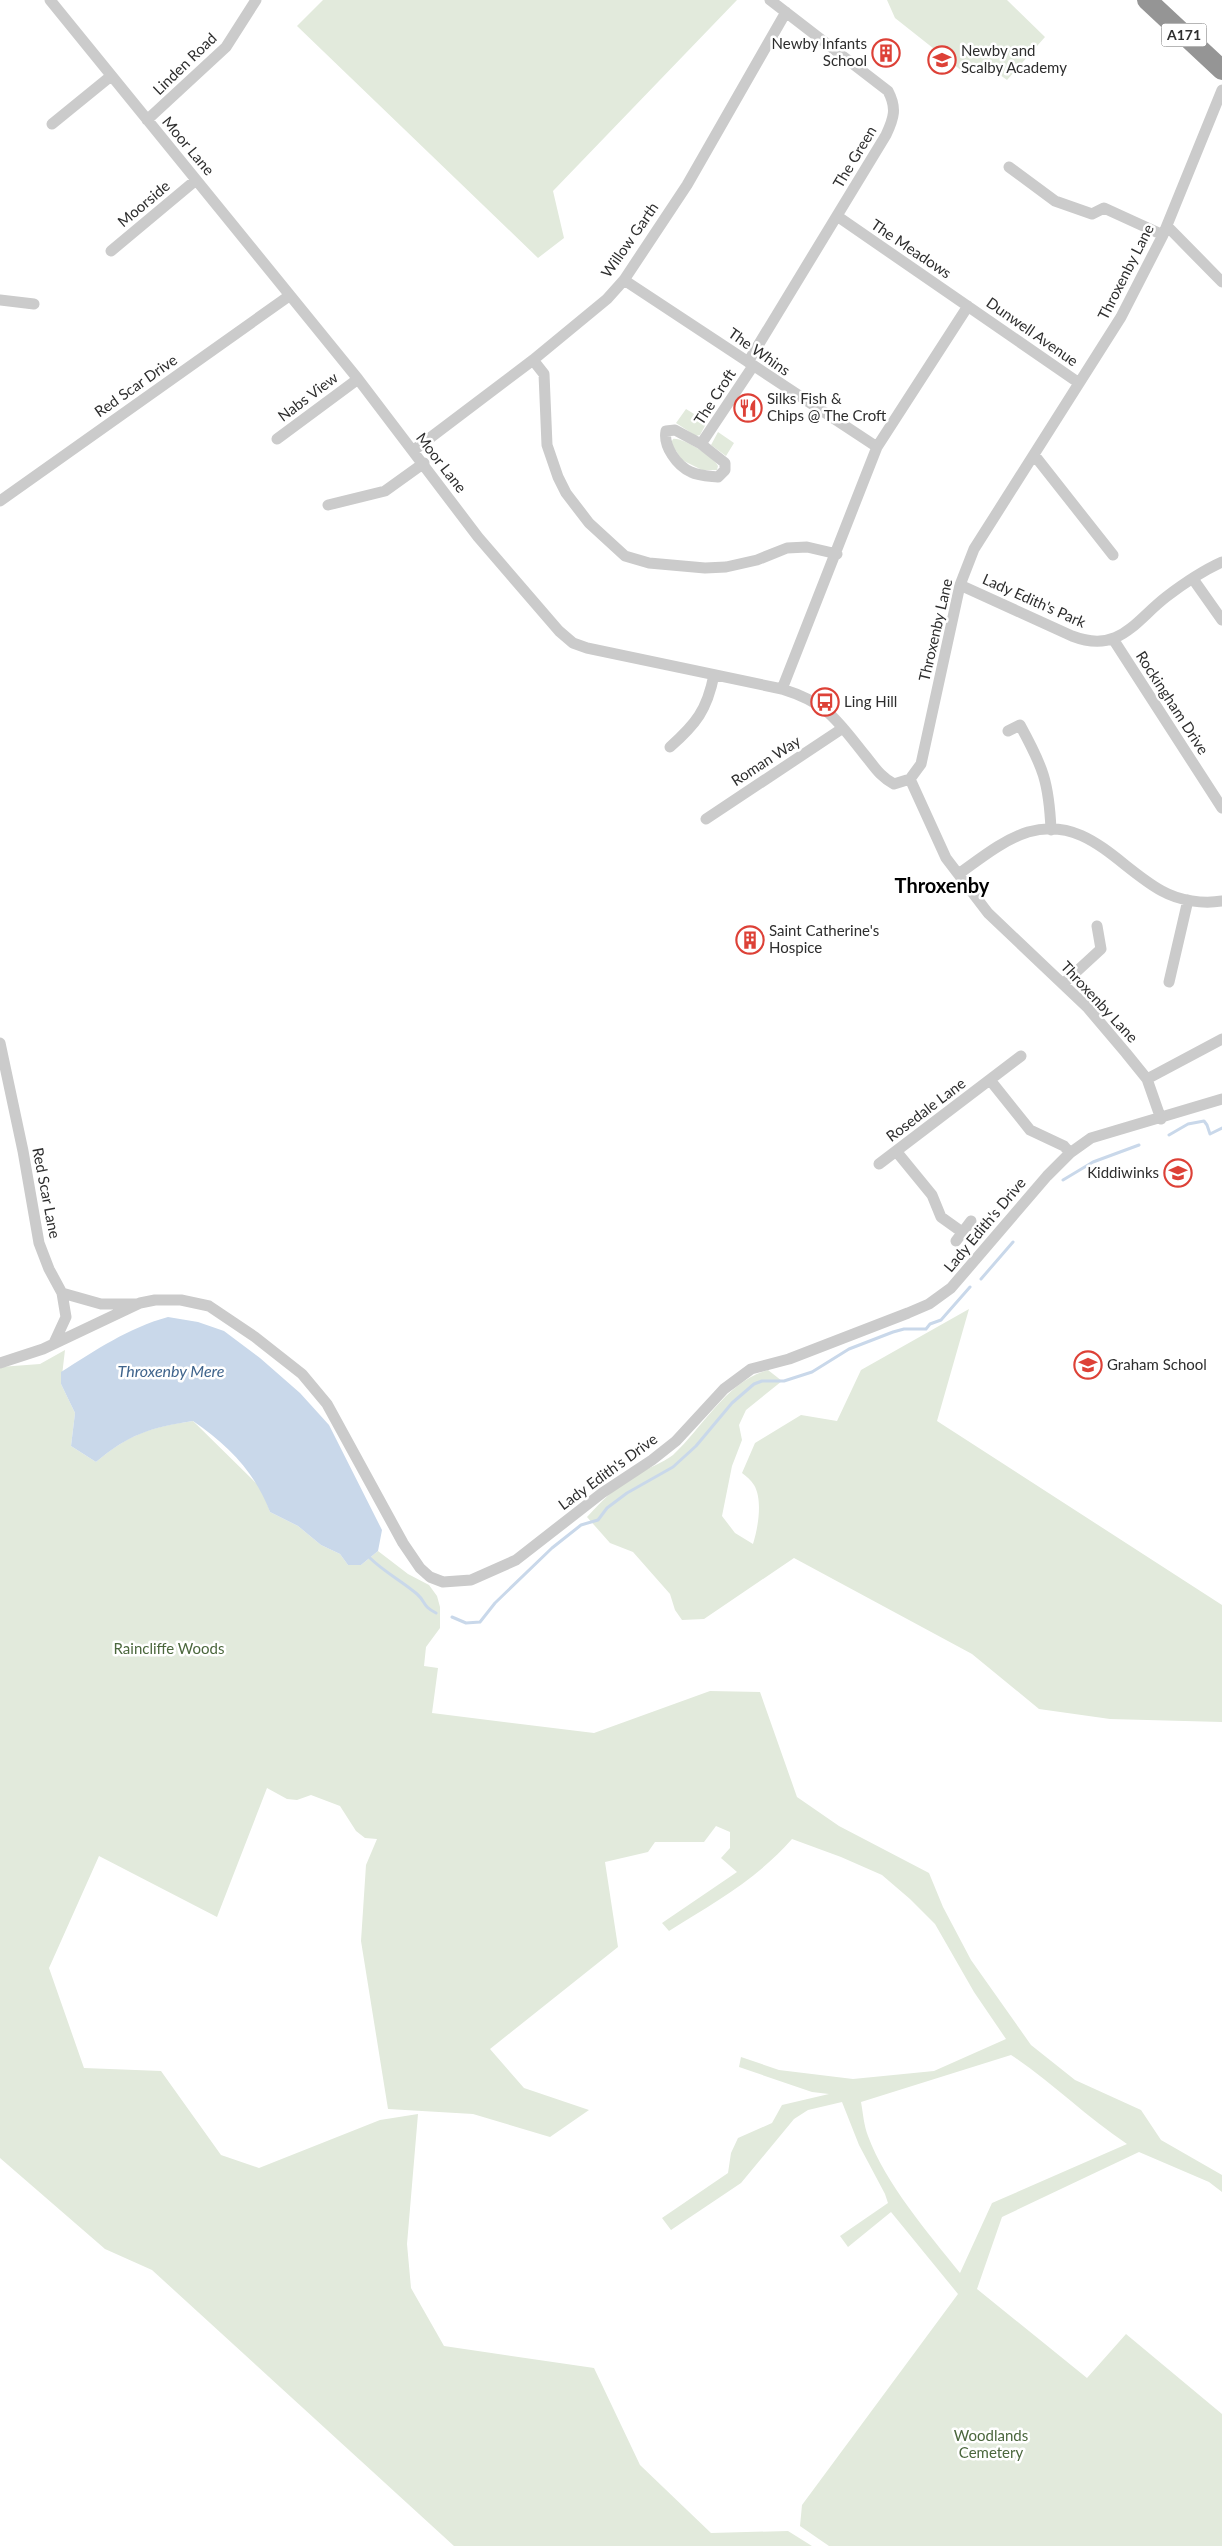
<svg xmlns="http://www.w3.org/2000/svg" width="1222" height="2546" viewBox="0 0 1222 2546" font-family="Lato,sans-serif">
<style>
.green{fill:#e2eadc;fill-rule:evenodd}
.water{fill:#c9d8ea}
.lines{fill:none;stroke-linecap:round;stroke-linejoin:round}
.stream{stroke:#c9d8ea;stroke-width:3}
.street{stroke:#cbcbcb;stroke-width:11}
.highway{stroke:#959595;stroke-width:20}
.labels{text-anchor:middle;stroke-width:5;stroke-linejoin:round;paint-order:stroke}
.shield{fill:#fff;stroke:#6d6d6d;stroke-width:1}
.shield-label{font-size:14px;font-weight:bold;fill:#2e2e2e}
.poi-label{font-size:15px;fill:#2e2e2e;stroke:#fff;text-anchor:start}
.street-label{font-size:15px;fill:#2e2e2e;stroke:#fff}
.park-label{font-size:15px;fill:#4b673d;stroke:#fff}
.water-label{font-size:16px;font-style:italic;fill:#3f648c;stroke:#fff}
.district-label{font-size:20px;font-weight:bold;fill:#000;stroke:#fff}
</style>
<rect width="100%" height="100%" fill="#fff"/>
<path class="green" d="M 323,0 L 737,0 L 553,191 L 564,238 L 538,258 L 297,26 Z
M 887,0 L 1007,0 L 1045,37 L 1007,80 L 985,64 L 977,73 L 967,75 L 895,18 Z
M 686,409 L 707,422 L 700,435 L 696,436 L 676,423 Z
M 718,432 L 734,443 L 726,456 L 711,445 Z
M 673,439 C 682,437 714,457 718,466 L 717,470 L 702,470 L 682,460 L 671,443 Z
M 969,1309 L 937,1421 L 1222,1605 L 1222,1722 L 1110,1719 L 1039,1709 L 972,1654 L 794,1558 L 704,1619 L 682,1620 L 675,1610 L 670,1594 L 633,1552 L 610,1543 L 587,1517 C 602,1501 617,1485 636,1475 C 647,1468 663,1463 673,1455 C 704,1426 726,1382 768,1370 L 782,1381 L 746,1410 L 739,1425 L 742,1440 L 732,1466 L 722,1516 L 735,1533 L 753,1544 C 758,1528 763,1500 754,1485 C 751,1480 746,1476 742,1473 L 755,1443 L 801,1415 L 837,1421 L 861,1370 Z
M 65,1350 L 61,1384 L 75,1413 L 71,1446 L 96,1462 C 129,1434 151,1427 193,1421 L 262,1489 L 270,1512 L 298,1526 L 321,1545 L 340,1554 L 348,1565 L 361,1565 L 378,1551 L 408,1574 L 429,1585 L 437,1596 L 440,1607 L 440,1628 L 426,1647 L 424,1666 L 438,1668 L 432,1713 L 594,1733 L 710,1691 L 760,1692 L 797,1797 L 839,1826 L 929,1873 L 943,1907 L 971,1960 L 1031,2045 L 1075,2080 L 1141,2110 L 1161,2140 L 1222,2175 L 1222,2192 L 1209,2182 L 1139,2152 L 1002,2217 L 977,2289 L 1087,2378 L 1126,2334 L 1222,2414 L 1222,2546 L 829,2546 L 800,2526 L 802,2505 L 958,2294 L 891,2212 L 848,2247 L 840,2236 L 888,2203 L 885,2194 L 859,2145 L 842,2102 L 808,2110 L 794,2119 L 741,2183 L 671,2230 L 662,2218 L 728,2173 L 731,2153 L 738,2138 L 772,2123 L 782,2105 L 829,2094 L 812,2092 L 739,2067 L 741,2057 L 779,2070 L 853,2079 L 934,2071 L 1006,2039 L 974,1992 L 935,1924 L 910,1899 L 882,1875 L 841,1857 L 792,1839 C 756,1880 715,1902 669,1931 L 662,1923 L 737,1872 L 721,1858 L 730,1848 L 730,1832 L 716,1826 L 704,1842 L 655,1842 L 648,1852 L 605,1862 L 618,1947 L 490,2049 L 524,2088 L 589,2110 L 550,2137 L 473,2114 L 388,2109 L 361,1941 L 366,1865 L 377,1839 L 365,1838 L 356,1831 L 340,1806 L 311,1795 L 297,1800 L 287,1799 L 267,1788 L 217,1917 L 99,1856 L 49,1968 L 84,2068 L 161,2071 L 221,2155 L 259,2168 L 380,2120 L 418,2114 L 407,2244 L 411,2288 L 444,2346 L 594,2368 L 640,2465 L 711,2533 L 788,2531 L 812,2546 L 454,2546 L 152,2270 L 105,2249 L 0,2158 L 0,1367 L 40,1364 ZM 1011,2055 C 1052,2082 1086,2117 1127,2144 L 992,2203 L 960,2273 C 929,2234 885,2183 868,2136 C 864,2126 863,2113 861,2102 Z"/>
<path class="water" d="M 168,1317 L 198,1322 L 224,1331 L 260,1358 L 300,1393 L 329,1425 L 382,1530 L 378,1551 L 361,1565 L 348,1565 L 340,1554 L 321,1545 L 298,1526 L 270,1512 C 255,1472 228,1445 193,1421 C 151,1427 128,1435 96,1462 L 71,1446 L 75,1413 L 61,1384 L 61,1372 C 96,1350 128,1328 168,1317 Z"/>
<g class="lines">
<path class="stream" d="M 1169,1135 L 1188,1124 L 1204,1121 L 1207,1125 L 1210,1134 L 1222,1128
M 1063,1180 L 1093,1162 L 1139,1145
M 981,1279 L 1013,1242
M 370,1558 C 384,1572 402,1581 417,1594 C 426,1602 422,1606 436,1613
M 452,1617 L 466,1623 L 480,1622 L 495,1603 L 552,1548 L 581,1525 L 598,1520 L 607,1508 L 627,1493 L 673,1467 L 696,1446 L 732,1403 L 754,1384 L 762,1381 L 784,1381 L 812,1372 L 849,1349 L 893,1332 L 904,1329 L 926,1329 L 930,1324 L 941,1320 L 970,1287"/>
<path class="street" d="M 50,0 L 358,379 L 478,537 L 559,631 L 573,643 L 587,648 L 782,689 C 827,703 836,719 864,754 C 874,766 880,777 894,784 L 910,779 L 921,764 L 960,585 L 974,549 L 1121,317 L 1163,235 L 1222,90
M 147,120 L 226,47 L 256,0
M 52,124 L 111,76
M 1009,167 L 1055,201 L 1092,214 L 1104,208 L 1163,235
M 837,216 L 1079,383
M 1167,226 L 1222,282
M 111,251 L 196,180
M 624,280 L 877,447
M 0,300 L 34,304
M 533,360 L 544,374 L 547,445 L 558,477 L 566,493 L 589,523 L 625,556 L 649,563 L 705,568 L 726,567 L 757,560 L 787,548 L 807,547 L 837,554
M 748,362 L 886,135 C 894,118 897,108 888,91 L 770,0
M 277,439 L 358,379
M 701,444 L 675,430 L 666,431 C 663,446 677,466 691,472 C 699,476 709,476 718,477 L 725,470 L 725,463 L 701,444 L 753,366
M 414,450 L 533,360 L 607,299 L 624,280 L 687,185 L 786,12
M 1035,456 L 1113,555
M 0,501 L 289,296
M 328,505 L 385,491 L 424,463
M 1193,579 L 1222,620
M 960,585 L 1072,636 C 1119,654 1134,622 1166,597 C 1183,584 1202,571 1222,562
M 1113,639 L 1222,808
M 782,689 L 877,447 L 968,306
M 1008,731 L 1020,725 C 1043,767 1049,782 1051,830
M 670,747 C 696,724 707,710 714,675
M 910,779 L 946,858 L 988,913 L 1087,1007 L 1126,1053 L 1147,1079 L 1161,1119
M 706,819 L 843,728
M 960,873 C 981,858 1003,840 1028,832 C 1086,815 1118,867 1162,891 C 1180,901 1203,904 1222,901
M 1169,982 L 1188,900
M 1063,984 L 1101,949 L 1097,926
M 0,1043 L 23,1151 L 39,1243 L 49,1269 L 62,1293 L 66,1317 L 54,1343
M 1147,1079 L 1222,1039
M 990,1080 L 1030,1130 L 1064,1146 L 1070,1153
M 896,1151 L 932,1195 L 941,1217 L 962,1232
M 879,1164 L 1021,1056
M 956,1241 L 971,1221
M 62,1293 L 101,1304 L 136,1304
M 0,1363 L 43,1349 L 140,1303 L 155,1300 L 181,1300 L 209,1306 L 255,1337 L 302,1374 L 327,1404 L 403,1543 L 420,1568 L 430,1577 L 443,1582 L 471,1580 L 516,1560 L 602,1493 L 652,1460 L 676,1441 L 724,1389 L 751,1369 L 789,1359 L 908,1313 L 929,1304 L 951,1288 L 1047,1176 L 1070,1153 L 1091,1138 L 1222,1099"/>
<path class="highway" d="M 1147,0 L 1222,70"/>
</g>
<defs>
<g id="building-ring" transform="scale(1.4375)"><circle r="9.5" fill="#fff" stroke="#dd4137" stroke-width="1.5"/><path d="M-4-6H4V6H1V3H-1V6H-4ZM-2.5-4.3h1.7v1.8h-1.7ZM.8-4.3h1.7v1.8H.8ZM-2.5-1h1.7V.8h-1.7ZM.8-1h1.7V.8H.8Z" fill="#dd4137"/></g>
<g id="school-ring" transform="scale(1.4375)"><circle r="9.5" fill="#fff" stroke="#dd4137" stroke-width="1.5"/><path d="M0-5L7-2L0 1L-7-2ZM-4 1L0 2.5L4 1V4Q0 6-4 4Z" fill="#dd4137"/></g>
<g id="restaurant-ring" transform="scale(1.4375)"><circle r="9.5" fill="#fff" stroke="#dd4137" stroke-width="1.5"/><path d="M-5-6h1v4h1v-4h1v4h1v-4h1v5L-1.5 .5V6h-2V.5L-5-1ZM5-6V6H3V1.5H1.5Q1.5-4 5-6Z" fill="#dd4137"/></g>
<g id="bus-ring" transform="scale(1.4375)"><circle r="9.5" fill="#fff" stroke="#dd4137" stroke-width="1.5"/><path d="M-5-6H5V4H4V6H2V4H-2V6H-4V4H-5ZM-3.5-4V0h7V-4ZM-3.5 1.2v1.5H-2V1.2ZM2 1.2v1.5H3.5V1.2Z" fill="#dd4137"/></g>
</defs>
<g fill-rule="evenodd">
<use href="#building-ring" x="886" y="53"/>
<use href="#school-ring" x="942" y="60"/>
<use href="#restaurant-ring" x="748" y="408"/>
<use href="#bus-ring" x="825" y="702"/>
<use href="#building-ring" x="750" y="940"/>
<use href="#school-ring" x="1178" y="1173"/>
<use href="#school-ring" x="1088" y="1365"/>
</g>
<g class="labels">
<rect class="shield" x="1161.5" y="23.5" width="45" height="23" rx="4"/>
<g class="shield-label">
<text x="1184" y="40">A171</text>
</g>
<g class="poi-label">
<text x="867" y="49" text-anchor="end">Newby Infants<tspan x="867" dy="17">School</tspan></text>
<text x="961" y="56">Newby and<tspan x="961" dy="17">Scalby Academy</tspan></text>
<text x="767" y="404">Silks Fish &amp;<tspan x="767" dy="17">Chips @ The Croft</tspan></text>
<text x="844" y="707">Ling Hill</text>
<text x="769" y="936">Saint Catherine's<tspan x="769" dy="17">Hospice</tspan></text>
<text x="1159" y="1178" text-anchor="end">Kiddiwinks</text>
<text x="1107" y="1370">Graham School</text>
</g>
<g class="street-label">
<text transform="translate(185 64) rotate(-44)" y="5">Linden Road</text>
<text transform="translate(188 146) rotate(50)" y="5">Moor Lane</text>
<text transform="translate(855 157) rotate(-59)" y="5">The Green</text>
<text transform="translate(144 204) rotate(-40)" y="5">Moorside</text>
<text transform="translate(630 240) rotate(-55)" y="5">Willow Garth</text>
<text transform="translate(911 249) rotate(34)" y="5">The Meadows</text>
<text transform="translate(1126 272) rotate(-63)" y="5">Throxenby Lane</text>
<text transform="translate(1032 332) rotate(35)" y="5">Dunwell Avenue</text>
<text transform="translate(759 352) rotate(35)" y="5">The Whins</text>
<text transform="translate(136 386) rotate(-35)" y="5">Red Scar Drive</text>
<text transform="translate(308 397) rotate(-37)" y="5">Nabs View</text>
<text transform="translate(715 397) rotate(-57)" y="5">The Croft</text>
<text transform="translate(441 463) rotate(52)" y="5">Moor Lane</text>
<text transform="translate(1034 601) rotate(24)" y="5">Lady Edith's Park</text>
<text transform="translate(936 630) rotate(-77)" y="5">Throxenby Lane</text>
<text transform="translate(1172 703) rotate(57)" y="5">Rockingham Drive</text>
<text transform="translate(766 761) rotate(-33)" y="5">Roman Way</text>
<text transform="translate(1099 1002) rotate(47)" y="5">Throxenby Lane</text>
<text transform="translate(926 1110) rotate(-37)" y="5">Rosedale Lane</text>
<text transform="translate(46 1193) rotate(79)" y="5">Red Scar Lane</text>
<text transform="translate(985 1225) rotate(-50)" y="5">Lady Edith's Drive</text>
<text transform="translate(608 1472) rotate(-36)" y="5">Lady Edith's Drive</text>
</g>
<g class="park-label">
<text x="169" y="1654">Raincliffe Woods</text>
<text x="991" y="2441">Woodlands<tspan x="991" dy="17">Cemetery</tspan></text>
</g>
<g class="water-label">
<text x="171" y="1377">Throxenby Mere</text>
</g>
<g class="district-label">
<text x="942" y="893">Throxenby</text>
</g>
</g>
</svg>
